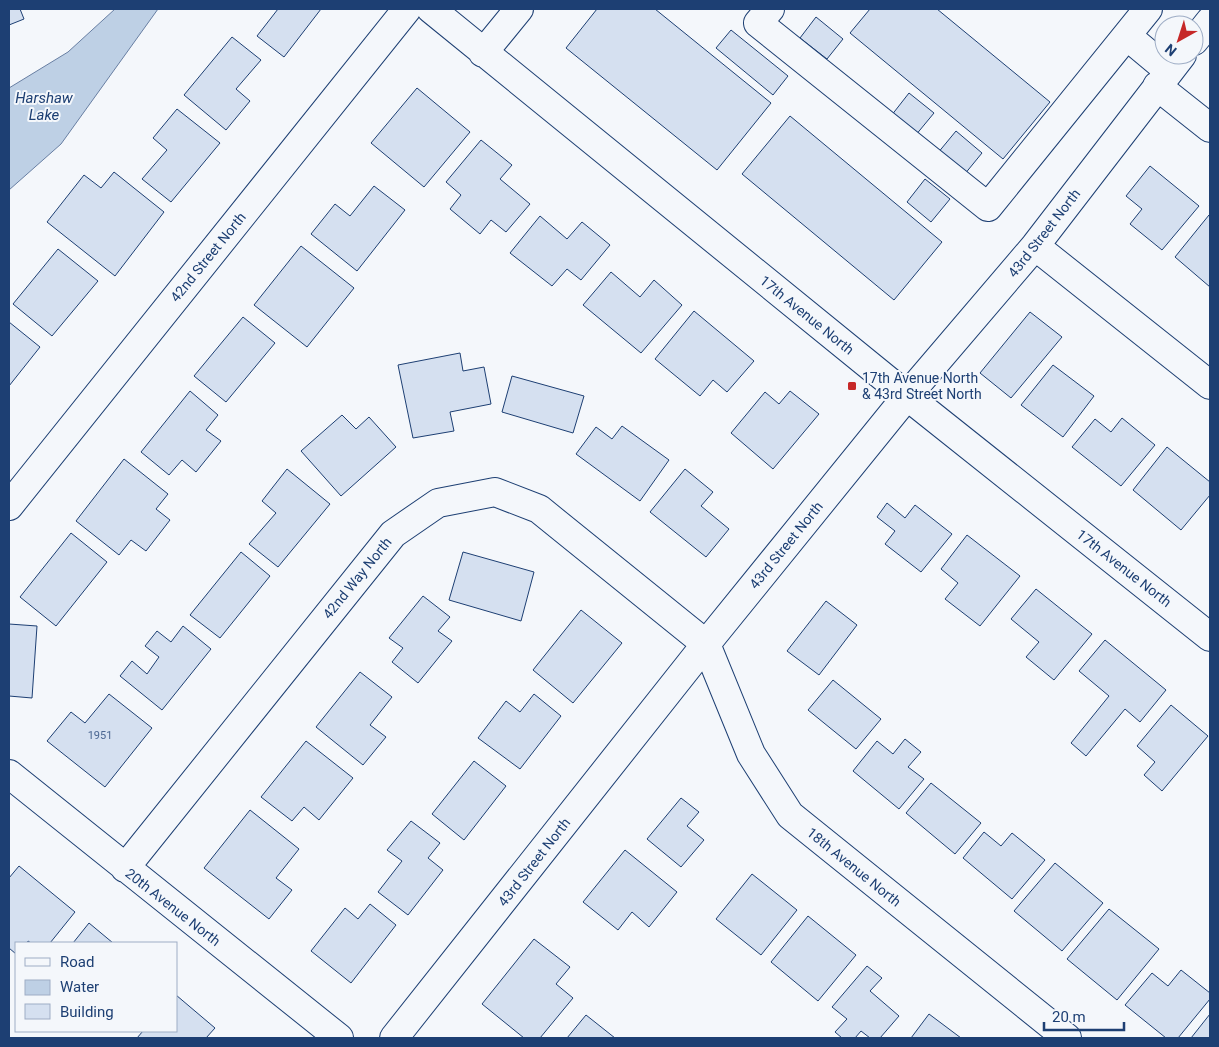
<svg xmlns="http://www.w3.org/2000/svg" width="1219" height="1047" viewBox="0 0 1219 1047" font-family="Roboto,sans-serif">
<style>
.water{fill:#bed0e5;stroke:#687fa3}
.building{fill:#d5e0f0;stroke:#1d3f73}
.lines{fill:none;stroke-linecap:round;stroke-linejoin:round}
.minor-casing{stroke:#1d3f73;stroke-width:30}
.minor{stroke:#f4f7fb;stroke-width:28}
.poi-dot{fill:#c62828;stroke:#f4f7fb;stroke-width:2}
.labels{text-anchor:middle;stroke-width:4;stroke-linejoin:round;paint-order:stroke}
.number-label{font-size:11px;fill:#4b6792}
.street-label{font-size:14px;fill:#1d3f73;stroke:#f4f7fb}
.poi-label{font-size:14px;fill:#1d3f73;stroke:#f4f7fb;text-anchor:start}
.water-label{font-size:15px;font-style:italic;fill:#1d3f73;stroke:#f4f7fb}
</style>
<rect width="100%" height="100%" fill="#f4f7fb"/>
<path class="water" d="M 115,9 L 158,9 L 61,144 L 9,190 L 9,88 L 68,52 Z"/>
<path class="building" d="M 9,9 L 20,9 L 24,19 L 9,25 Z
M 278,9 L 321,9 L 284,57 L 257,36 Z
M 597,9 L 655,9 L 771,103 L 717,170 L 566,48 Z
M 870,9 L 937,9 L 1050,102 L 1003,159 L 850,33 Z
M 816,17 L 843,39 L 827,59 L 800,38 Z
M 731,30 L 788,76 L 773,95 L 716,48 Z
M 232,37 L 261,60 L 236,89 L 250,101 L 226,130 L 184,95 Z
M 417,88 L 470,132 L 424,187 L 371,143 Z
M 909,93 L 934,113 L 915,136 L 891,116 Z
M 177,109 L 220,143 L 171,202 L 142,179 L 167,150 L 153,138 Z
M 790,116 L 942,242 L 894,300 L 742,174 Z
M 956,131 L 982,153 L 964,175 L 937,154 Z
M 481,140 L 512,165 L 500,179 L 530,204 L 506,232 L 491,220 L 480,234 L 450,209 L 461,195 L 446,182 Z
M 1150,166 L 1199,206 L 1162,250 L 1130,224 L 1142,209 L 1126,196 Z
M 114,172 L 164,212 L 115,276 L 47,222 L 84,175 L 101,188 Z
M 925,179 L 950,199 L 931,222 L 907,202 Z
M 374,186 L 405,210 L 357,271 L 311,234 L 335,204 L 350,216 Z
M 1209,215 L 1210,217 L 1210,287 L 1175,257 Z
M 540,216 L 567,239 L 582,222 L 610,245 L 581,280 L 567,269 L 552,286 L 510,253 Z
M 301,246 L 354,288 L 307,347 L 254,305 Z
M 58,249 L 98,281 L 52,336 L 13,304 Z
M 611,272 L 640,297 L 654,280 L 682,305 L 641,353 L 583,305 Z
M 694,311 L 754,361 L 727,392 L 713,380 L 700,396 L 655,359 Z
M 1030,312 L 1062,337 L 1011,398 L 980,373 Z
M 243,317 L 275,343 L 226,402 L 194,376 Z
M 9,322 L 40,347 L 9,386 Z
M 460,353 L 463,371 L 484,367 L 491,404 L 450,412 L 454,431 L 413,438 L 398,365 Z
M 1053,365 L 1094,396 L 1063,437 L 1021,405 Z
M 512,376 L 584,396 L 573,433 L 502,412 Z
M 190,391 L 218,415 L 206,430 L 221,441 L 196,472 L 182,460 L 169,475 L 141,452 Z
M 790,391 L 819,414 L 773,469 L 731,433 L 765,392 L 779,404 Z
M 342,415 L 356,429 L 369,417 L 396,447 L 341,496 L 301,451 Z
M 1122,418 L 1155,445 L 1121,486 L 1072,447 L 1095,419 L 1111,432 Z
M 622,426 L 669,460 L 640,501 L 576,454 L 596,427 L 612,439 Z
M 1167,447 L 1210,482 L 1210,495 L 1181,530 L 1133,490 Z
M 124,459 L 168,494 L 156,509 L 170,520 L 146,551 L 131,540 L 119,555 L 76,521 Z
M 287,469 L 330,504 L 278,567 L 249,544 L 276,513 L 262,501 Z
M 685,469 L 713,492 L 701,506 L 729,529 L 706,557 L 650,512 Z
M 887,503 L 905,518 L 915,505 L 952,534 L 921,572 L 885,544 L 895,531 L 877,517 Z
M 71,533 L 107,562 L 56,626 L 20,597 Z
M 967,535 L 1020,576 L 980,626 L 945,599 L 958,583 L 941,569 Z
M 241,552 L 270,576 L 220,638 L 190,615 Z
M 463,552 L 534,572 L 521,621 L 449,600 Z
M 1036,589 L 1092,634 L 1054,680 L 1026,657 L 1039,642 L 1011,619 Z
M 423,596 L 450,617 L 438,631 L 452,641 L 418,683 L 392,662 L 403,648 L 389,638 Z
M 826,601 L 857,625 L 819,675 L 787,651 Z
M 581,610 L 622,643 L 573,703 L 533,670 Z
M 9,624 L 37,626 L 32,698 L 9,696 Z
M 183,626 L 211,649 L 162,710 L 120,676 L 132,661 L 147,674 L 159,657 L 145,646 L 157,631 L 171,642 Z
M 1105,640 L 1166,690 L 1140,722 L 1125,709 L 1086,756 L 1071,743 L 1109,696 L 1079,671 Z
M 360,672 L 392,697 L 370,725 L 386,737 L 363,765 L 316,727 Z
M 833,680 L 881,719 L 856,749 L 808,710 Z
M 109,694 L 152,728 L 105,787 L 47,741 L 71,712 L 85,723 Z
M 534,694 L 561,716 L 520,769 L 478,738 L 506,701 L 520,712 Z
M 1171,705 L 1208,736 L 1162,791 L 1144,775 L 1155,762 L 1137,746 Z
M 905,739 L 921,752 L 908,767 L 924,779 L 899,809 L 853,771 L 877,741 L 893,754 Z
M 306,741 L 353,778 L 319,820 L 304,807 L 292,821 L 261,797 Z
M 474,761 L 506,786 L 464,840 L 432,814 Z
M 931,783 L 981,823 L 955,854 L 906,813 Z
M 681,798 L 699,812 L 687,826 L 704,840 L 681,867 L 647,839 Z
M 250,810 L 299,849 L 276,878 L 292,890 L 269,919 L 204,868 Z
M 411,821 L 440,843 L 428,858 L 443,870 L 408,915 L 378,892 L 402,861 L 387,850 Z
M 984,832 L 1001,846 L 1012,833 L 1045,860 L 1012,899 L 963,858 Z
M 625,850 L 677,892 L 649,927 L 632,912 L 618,930 L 583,902 Z
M 1055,863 L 1103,903 L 1062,951 L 1014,911 Z
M 19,866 L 75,912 L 50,943 L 31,943 L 28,941 L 27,943 L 16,943 L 16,954 L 9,948 L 9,878 Z
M 752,874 L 797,910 L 761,955 L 716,919 Z
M 370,904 L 396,925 L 351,983 L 311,951 L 345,908 L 358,919 Z
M 1109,909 L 1159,949 L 1117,1000 L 1067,959 Z
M 808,916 L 856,955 L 818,1001 L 771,962 Z
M 89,923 L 113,943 L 73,943 Z
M 534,939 L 570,967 L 556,984 L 573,998 L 540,1038 L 524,1038 L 482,1004 Z
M 867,966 L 882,978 L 870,991 L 899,1016 L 880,1038 L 870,1038 L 861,1031 L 855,1038 L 842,1038 L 835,1032 L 847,1019 L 832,1007 Z
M 1181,970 L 1210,993 L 1210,999 L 1178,1038 L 1166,1038 L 1125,1005 L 1152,973 L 1168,986 Z
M 176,995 L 215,1028 L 206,1038 L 137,1038 L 143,1031 L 176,1031 Z
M 929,1014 L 961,1038 L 911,1038 Z
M 1210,1014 L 1210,1038 L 1191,1038 Z
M 586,1015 L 615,1038 L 567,1038 Z"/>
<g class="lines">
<g class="minor-casing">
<path id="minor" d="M 431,9 L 907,396 L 1210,637
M 770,9 L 758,23 L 988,207 L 1148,9
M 1127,36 L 1169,71
M 1194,41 L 1210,21
M 483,53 L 519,9
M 1157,86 L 1210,128
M 1035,246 L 1210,385
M 9,506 L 407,9
M 9,774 L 339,1038
M 125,868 L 393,534 L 438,503 L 495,492 L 539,509 L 706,644 L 751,754 L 790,815 L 1067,1038
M 394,1038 L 706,644 L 907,396 L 1035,246 L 1182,55"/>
</g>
<use href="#minor" class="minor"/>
</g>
<rect class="poi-dot" x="847" y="381" width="10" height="10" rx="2.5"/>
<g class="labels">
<g class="number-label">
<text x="100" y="739">1951</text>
</g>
<g class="street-label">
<text transform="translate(1044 233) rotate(-52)" y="5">43rd Street North</text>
<text transform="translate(208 257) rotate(-51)" y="5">42nd Street North</text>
<text transform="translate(807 315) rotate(39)" y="5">17th Avenue North</text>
<text transform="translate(786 545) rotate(-51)" y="5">43rd Street North</text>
<text transform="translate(1124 568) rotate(38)" y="5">17th Avenue North</text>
<text transform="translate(357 578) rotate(-51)" y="5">42nd Way North</text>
<text transform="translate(534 862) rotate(-52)" y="5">43rd Street North</text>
<text transform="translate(854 867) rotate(39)" y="5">18th Avenue North</text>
<text transform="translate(173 907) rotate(38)" y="5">20th Avenue North</text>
</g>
<g class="poi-label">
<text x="862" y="383">17th Avenue North<tspan x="862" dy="16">&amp; 43rd Street North</tspan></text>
</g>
<g class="water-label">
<text x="44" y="103">Harshaw<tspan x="44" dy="17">Lake</tspan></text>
</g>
</g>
<rect width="1219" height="1047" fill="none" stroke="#1d3f73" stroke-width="20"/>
<rect x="15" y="942" width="162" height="90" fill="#f4f7fb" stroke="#9eadc5"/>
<rect x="25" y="958" width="25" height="8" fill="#f4f7fb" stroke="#9eadc5"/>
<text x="60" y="967" font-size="15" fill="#1d3f73">Road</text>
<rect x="25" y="980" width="25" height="15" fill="#bed0e5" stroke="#9eadc5"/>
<text x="60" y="992" font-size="15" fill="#1d3f73">Water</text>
<rect x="25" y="1004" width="25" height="15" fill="#d5e0f0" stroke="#9eadc5"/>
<text x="60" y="1017" font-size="15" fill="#1d3f73">Building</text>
<g transform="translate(1179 40) rotate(219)"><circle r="24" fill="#f4f7fb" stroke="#9eadc5"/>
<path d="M0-4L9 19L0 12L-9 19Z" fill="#c62828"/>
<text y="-8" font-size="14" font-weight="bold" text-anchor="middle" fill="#1d3f73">N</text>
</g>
<path d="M1044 1022v8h80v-8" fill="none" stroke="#1d3f73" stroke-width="2.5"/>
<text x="1052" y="1022" font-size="15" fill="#1d3f73" stroke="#f4f7fb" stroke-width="4" paint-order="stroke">20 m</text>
</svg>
